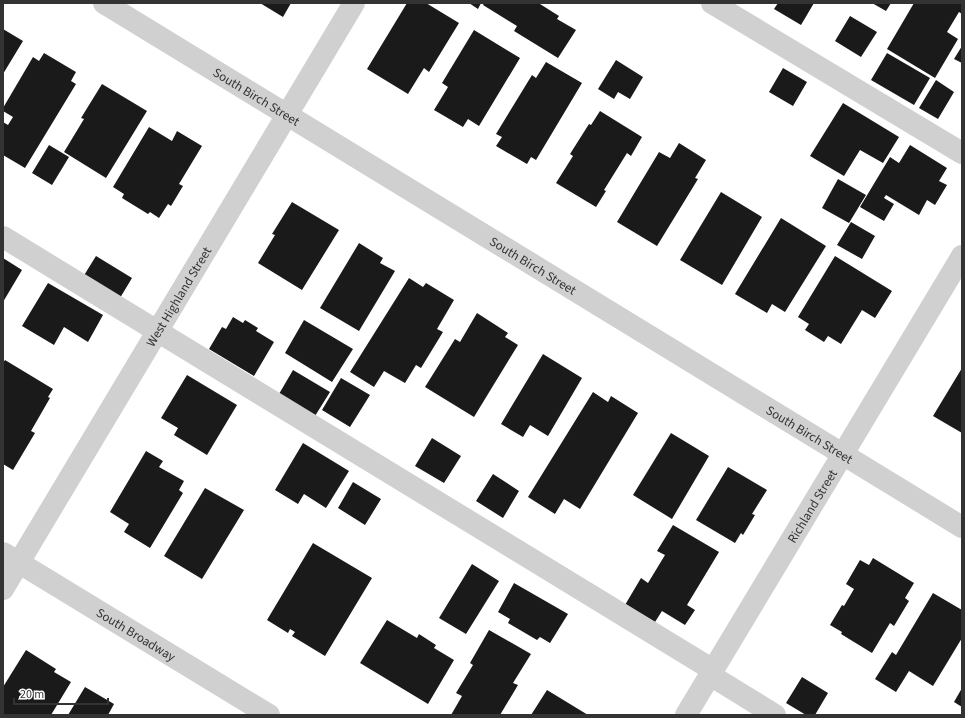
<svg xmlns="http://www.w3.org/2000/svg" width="965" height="718" viewBox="0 0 965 718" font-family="'Source Sans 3',sans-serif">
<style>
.building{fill:#1a1a1a}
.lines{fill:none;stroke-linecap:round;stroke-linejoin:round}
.minor{stroke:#d0d0d0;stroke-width:22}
.labels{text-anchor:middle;stroke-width:4;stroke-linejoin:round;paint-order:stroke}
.street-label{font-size:13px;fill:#333;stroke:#fff}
</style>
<rect width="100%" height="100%" fill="#fff"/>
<path class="building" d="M 260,3 L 291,3 L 283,17 Z
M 407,3 L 426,3 L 459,23 L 429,72 L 424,68 L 408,94 L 367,69 Z
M 469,3 L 481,3 L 478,9 Z
M 484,3 L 541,3 L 540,4 L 559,16 L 557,19 L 576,30 L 558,58 L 514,31 L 517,26 L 483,5 Z
M 778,3 L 814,3 L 801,25 L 774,9 Z
M 872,3 L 891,3 L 886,11 Z
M 914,3 L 962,3 L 962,14 L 959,12 L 947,32 L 958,39 L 935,78 L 887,49 Z
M 850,16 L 877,32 L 861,57 L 835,41 Z
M 3,29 L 23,41 L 3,74 Z
M 474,30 L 520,58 L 479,126 L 468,119 L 463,127 L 434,110 L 448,87 L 442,83 Z
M 962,46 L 962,63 L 954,59 Z
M 44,53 L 76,72 L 71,81 L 76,84 L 25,168 L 3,155 L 3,122 L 8,125 L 13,117 L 3,111 L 3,108 L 33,57 L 39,61 Z
M 887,53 L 930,78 L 914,105 L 871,80 Z
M 616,60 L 643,77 L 630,99 L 618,92 L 614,99 L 598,89 Z
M 546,62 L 582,83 L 536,160 L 531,157 L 527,164 L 496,146 L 502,137 L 496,134 L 532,75 L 536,78 Z
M 783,68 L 807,82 L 793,106 L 769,92 Z
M 936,80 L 954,92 L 938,119 L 919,108 Z
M 102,84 L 147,111 L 106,178 L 64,152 L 84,119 L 81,118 Z
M 843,103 L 899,137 L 883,163 L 860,150 L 844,176 L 810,156 Z
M 600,111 L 642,137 L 631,156 L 627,153 L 604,190 L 606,191 L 596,207 L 556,183 L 573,156 L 570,154 L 589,124 L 591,125 Z
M 149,127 L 172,141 L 177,131 L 202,146 L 179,184 L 183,186 L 171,206 L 168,204 L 159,218 L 150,212 L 148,214 L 122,198 L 124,194 L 113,187 Z
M 679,143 L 706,160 L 695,178 L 698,179 L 657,246 L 617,222 L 659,152 L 670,158 Z
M 49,145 L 69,157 L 52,185 L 32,173 Z
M 910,145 L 947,168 L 939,181 L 947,185 L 935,205 L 927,200 L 919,215 L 886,195 L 884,198 L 894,204 L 884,221 L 860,207 L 890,157 L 899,163 Z
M 838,179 L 866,195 L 849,223 L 822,208 Z
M 721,192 L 762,217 L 722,285 L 680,260 Z
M 292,202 L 339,230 L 302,290 L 258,263 L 275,235 L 272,234 Z
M 781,218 L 826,246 L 785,312 L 772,304 L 767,313 L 735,294 Z
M 851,222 L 875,236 L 862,259 L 837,245 Z
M 359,243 L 383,258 L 380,263 L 395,271 L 359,331 L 320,308 Z
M 96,256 L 132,278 L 120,298 L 83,277 Z
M 835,256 L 892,291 L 875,318 L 862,310 L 841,344 L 828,336 L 824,342 L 805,330 L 809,324 L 798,317 Z
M 3,258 L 22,270 L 3,302 Z
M 409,278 L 423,287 L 426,283 L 454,300 L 437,329 L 443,332 L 421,368 L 416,365 L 405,383 L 384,371 L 374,387 L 350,372 Z
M 48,283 L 103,315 L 88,342 L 64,327 L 54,345 L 22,326 Z
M 477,313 L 508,333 L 505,337 L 518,345 L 474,417 L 425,387 L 455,339 L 460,342 Z
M 233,317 L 243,323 L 245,320 L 258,328 L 256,331 L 274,342 L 254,376 L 209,349 L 222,327 L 226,329 Z
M 304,320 L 353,349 L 332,382 L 285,353 Z
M 543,354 L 582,378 L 548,436 L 530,425 L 523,437 L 501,424 Z
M 5,360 L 53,389 L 48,397 L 50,398 L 31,431 L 35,433 L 13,470 L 3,464 L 3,363 Z
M 962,368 L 962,433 L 933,416 Z
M 293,370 L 330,392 L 315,416 L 279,394 Z
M 187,375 L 237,405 L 207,455 L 174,435 L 178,428 L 161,418 Z
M 341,378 L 370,395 L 350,427 L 322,410 Z
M 593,392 L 608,402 L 611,396 L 638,413 L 580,509 L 564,499 L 555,514 L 528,497 Z
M 671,433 L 709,456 L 672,519 L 633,495 Z
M 432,438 L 461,456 L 444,483 L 415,466 Z
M 303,443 L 349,471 L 326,508 L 304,494 L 298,504 L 275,490 Z
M 146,451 L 163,461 L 159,467 L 184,481 L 179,490 L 183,493 L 150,548 L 124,532 L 129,524 L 110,512 Z
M 728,467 L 767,490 L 752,514 L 755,515 L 743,535 L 741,533 L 735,543 L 696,520 Z
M 493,474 L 519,491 L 503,518 L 476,501 Z
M 353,482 L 381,499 L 365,525 L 338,508 Z
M 205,488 L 244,510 L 202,579 L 164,556 Z
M 673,525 L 719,552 L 687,605 L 695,610 L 685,625 L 662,611 L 655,622 L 625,605 L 641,578 L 648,583 L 665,555 L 657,551 Z
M 313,543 L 372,578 L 325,656 L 292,636 L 295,632 L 290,629 L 288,633 L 267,620 Z
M 873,558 L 914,583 L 905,598 L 909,601 L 894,626 L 890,623 L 872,653 L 841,634 L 842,632 L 830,625 L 842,605 L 844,606 L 854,589 L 846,584 L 860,560 L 869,565 Z
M 472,564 L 499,581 L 466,634 L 439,618 Z
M 514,583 L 568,614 L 550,643 L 540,637 L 537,640 L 508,623 L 510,619 L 498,612 Z
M 933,593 L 962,610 L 962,638 L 933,686 L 909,671 L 896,692 L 875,679 L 892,652 L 896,655 Z
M 387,620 L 417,638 L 419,634 L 436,645 L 434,648 L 454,660 L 428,704 L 360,663 Z
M 489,630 L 531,654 L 513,683 L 518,685 L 500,715 L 451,715 L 462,696 L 456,693 L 473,665 L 470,663 Z
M 26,650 L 56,669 L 54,672 L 71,682 L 51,715 L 3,715 L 3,687 Z
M 802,677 L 828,693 L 815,715 L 806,715 L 786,703 Z
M 85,687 L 114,704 L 108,715 L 68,715 Z
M 962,688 L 962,707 L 954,702 Z
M 547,690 L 588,715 L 531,715 Z"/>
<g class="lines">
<g class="minor">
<path id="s1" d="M 104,3 L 962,527"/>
<path d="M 712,3 L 962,153"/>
<path d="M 3,237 L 713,670"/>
<path id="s2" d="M 3,553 L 269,715"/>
<path id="s3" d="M 3,589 L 354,3"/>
<path d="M 710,675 L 775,715"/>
<path id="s4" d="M 686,715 L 962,256"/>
</g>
</g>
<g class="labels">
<g class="street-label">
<text dy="5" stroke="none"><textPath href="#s1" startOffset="179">South Birch Street</textPath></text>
<text dy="5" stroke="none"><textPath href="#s1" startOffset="503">South Birch Street</textPath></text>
<text dy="5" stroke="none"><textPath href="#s3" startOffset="341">West Highland Street</textPath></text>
<text dy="5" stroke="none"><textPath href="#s1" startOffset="827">South Birch Street</textPath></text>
<text dy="5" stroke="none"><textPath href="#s4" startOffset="244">Richland Street</textPath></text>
<text dy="5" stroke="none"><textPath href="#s2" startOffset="156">South Broadway</textPath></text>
</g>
</g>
<rect width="965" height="718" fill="none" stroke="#333333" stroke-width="8"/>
<path d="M14 698v6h94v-6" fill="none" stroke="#333333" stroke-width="2"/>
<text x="20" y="698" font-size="12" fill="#333333" stroke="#ffffff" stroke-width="3" paint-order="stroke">20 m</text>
</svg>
